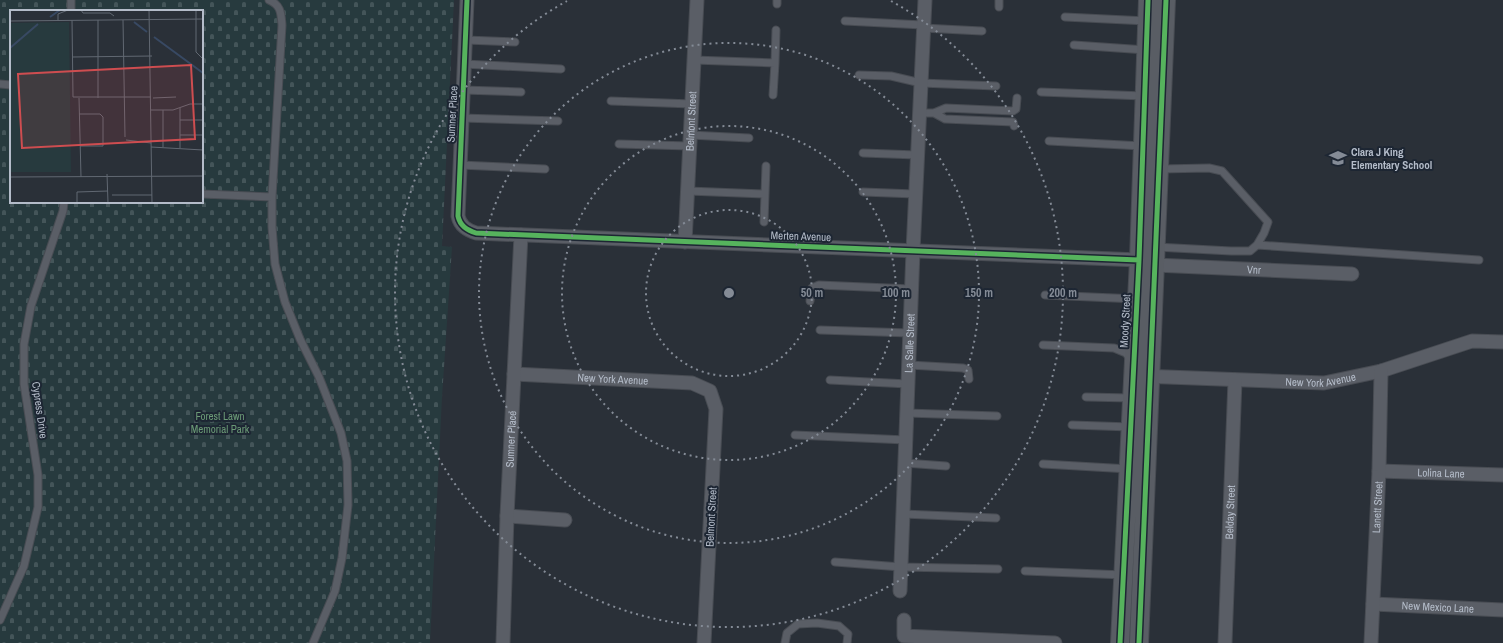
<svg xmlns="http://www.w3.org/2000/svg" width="1503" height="643" viewBox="0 0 1503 643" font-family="'Archivo Narrow',sans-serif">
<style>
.cemetery{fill:url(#cemetery-stones);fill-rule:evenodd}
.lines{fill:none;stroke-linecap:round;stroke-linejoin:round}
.lane-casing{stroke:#484c53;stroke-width:9}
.street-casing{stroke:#484c53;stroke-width:15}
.secondary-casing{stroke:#484c53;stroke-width:20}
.lane{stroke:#5a5e66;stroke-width:7}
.street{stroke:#5a5e66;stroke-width:13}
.secondary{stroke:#595d64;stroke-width:18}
.cycleway-casing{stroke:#1d2633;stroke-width:8}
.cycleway{stroke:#56b35d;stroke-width:5}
.ring{fill:none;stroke:#848b96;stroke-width:2;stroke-dasharray:2 4}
.labels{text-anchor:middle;stroke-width:4;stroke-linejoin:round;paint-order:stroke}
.street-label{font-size:11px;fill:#b4bcc9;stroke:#1d2633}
.poi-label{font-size:11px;font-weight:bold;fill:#b4bcc9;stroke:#1d2633;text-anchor:start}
.park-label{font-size:11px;fill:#6b9a76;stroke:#1d2633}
.inset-river{fill:none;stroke:#384963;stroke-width:2}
.inset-road{fill:none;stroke:#616872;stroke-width:1}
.view{fill:#ce4d50;fill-opacity:0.15;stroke:#ce4d50;stroke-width:2}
.inset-edge{fill:none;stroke:#b4bcc9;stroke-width:2}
.centre{fill:#848b96;stroke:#1d2633;stroke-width:2}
.ring-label{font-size:12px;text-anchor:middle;font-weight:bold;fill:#848b96;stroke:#1d2633;stroke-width:4;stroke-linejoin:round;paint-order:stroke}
</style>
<defs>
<pattern id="cemetery-stones" width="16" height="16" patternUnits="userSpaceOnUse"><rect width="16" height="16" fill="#273a3e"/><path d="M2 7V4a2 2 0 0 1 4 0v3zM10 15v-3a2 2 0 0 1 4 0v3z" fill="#445559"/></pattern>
</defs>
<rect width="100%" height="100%" fill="#2a3038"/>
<path class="cemetery" d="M 0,0 L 454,0 L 442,246 L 452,247 L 442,397 L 430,643 L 0,643 ZM 11,11 L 202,11 L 202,202 L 11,202 Z"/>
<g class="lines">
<g class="lane-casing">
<path id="lane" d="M 269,0 C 281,5 281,13 282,25 L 272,197 L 272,227 L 275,264 L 285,302 L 300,339 L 319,377 L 341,433 L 347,461 L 348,505 L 342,558 L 335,591 L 313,643
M 777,0 L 777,4
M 999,7 L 999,0
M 71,11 L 71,0
M 1065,17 L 1147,21
M 845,21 L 923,25
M 923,28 L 982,31
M 466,40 L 515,42
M 1074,45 L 1146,50
M 694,60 L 775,63 L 776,30
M 464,64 L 561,69
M 859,75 L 891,76 L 921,83 L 996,86
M 0,84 L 11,85
M 463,90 L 521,92
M 1041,92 L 1144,96
M 773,95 L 775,63
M 611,101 L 692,104
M 919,113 L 934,113 L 946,108 L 1013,111 L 1016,109 L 1017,98
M 934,113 L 945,119 L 1013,122 L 1014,126
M 462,118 L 558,121
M 690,135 L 749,138
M 1049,141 L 1142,146
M 619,144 L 690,146
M 863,153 L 917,155
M 460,165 L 545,169
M 688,191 L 765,194
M 863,192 L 915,194
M 202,194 L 272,197
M 764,222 L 766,166
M 1257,245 L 1479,260
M 1156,247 L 1231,251 L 1250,251 L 1257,245 L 1264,233 L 1268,222 L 1222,171 L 1209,168 L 1160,169
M 1045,295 L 1137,299
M 810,301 L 812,288 L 819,285 L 911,289
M 820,330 L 910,333
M 1043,345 L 1114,348 L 1126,353 L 1130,359
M 909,365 L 963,368 L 968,370 L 969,379
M 830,380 L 908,384
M 1086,397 L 1131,398
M 907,413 L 997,416
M 1072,425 L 1131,427
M 795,435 L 906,440
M 905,463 L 946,466
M 1043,464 L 1129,469
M 903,514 L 996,518
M 835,562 L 901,567 L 998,569
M 1025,571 L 1124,575
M 0,620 L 24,566 L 38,507 L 38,475 L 24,384 L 24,344 L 31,306 L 63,211 L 64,202
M 785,643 L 787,633 L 798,624 L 817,623 L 839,626 L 848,634 L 847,643"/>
</g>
<g class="street-casing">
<g id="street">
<path d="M 467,0 L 458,216 C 460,226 467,230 476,233 L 1139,260"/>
<path id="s1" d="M 685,242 L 697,0"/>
<path id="s2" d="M 1155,265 L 1352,274"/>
<path id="s3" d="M 514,374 L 692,383 L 710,391 L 716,409 L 704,643"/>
<path id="s4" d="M 1141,376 L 1324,383 L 1381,371 L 1472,341 L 1503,342"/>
<path id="s5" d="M 1379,471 L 1503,475"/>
<path d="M 507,516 L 565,520"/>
<path id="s6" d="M 900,591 L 913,251 L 925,0"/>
<path id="s7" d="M 1373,604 L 1503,610"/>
<path d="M 904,620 L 904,636 L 1055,643"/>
<path id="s8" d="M 503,643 L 507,516 L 521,235"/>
<path id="s9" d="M 1225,643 L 1235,380"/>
<path id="s10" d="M 1371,643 L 1379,471 L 1381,371"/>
</g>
</g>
<g class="secondary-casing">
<path id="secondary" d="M 1120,643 L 1139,260 L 1148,0
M 1139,643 L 1166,0"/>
</g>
<use href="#lane" class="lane"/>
<use href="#street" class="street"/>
<use href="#secondary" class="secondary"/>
<g class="cycleway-casing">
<path id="cycleway" d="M 467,0 L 458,216 C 460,226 467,230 476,233 L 1139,260
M 1120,643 L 1139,260 L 1148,0
M 1139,643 L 1166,0"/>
</g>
<use href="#cycleway" class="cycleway"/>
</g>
<g class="ring">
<circle cx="729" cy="293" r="83"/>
<circle cx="729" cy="293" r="167"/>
<circle cx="729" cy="293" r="250"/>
<path d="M891 1A334 334 0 1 1 567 1"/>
</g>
<defs>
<g id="school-bare" transform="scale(1.38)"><path d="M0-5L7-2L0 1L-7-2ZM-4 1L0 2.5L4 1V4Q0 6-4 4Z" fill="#848b96" stroke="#1d2633" stroke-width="2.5" paint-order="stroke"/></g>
</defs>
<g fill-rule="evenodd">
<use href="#school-bare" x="1338" y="158"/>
</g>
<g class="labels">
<g class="street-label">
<text transform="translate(452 114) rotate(-87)" y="4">Sumner Place</text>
<text dy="4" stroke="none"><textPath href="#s1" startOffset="121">Belmont Street</textPath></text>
<text transform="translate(801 236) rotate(2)" y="4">Merten Avenue</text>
<text dy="4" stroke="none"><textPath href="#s2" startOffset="99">Vnr</textPath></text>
<text transform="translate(1125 321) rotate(-87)" y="4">Moody Street</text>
<text dy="4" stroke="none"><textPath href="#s6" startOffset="248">La Salle Street</textPath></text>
<text dy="4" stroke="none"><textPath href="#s4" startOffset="180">New York Avenue</textPath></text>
<text dy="4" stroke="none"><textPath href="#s3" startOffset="99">New York Avenue</textPath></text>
<text transform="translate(40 410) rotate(82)" y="4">Cypress Drive</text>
<text dy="4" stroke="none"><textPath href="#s8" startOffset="204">Sumner Place</textPath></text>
<text dy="4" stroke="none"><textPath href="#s5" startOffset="62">Lolina Lane</textPath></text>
<text dy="4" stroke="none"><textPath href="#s10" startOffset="136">Lanett Street</textPath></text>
<text dy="4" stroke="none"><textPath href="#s9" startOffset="131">Belday Street</textPath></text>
<text transform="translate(711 517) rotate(-87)" y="4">Belmont Street</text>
<text dy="4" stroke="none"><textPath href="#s7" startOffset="65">New Mexico Lane</textPath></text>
</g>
<g class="poi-label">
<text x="1351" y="156">Clara J King<tspan x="1351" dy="13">Elementary School</tspan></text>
</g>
<g class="park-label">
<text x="220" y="420">Forest Lawn<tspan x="220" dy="13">Memorial Park</tspan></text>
</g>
</g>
<g transform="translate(10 10)">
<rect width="193" height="193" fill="#2a3038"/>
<path d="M 59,12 L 61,162 L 0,162 L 0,13 Z" fill="#273a3e"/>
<path class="inset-river" d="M 40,7 L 50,0M 124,12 L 137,22M 144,27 L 193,63M 0,38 L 28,14"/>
<path class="inset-road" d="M 71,0 L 73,3 L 100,3 L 104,6M 139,0 L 142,193M 186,0 L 186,42 L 193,49M 48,10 L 48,4 L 58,0M 62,10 L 63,87 L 141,87M 88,10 L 88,88M 113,10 L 115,127M 0,11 L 193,9M 62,47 L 142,46M 69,88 L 71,167M 143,88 L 166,87M 170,98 L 170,138M 141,100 L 163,100 L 180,94 L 193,94M 153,100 L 153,137M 69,104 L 90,104 L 93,107 L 93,136 L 70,136M 170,110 L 193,110M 170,125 L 193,125M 116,130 L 141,133M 141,137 L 193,140M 97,164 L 98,193M 0,167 L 193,166M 102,185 L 142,185M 67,193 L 67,182 L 98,181"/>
<path class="view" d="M 181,55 L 185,129 L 12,138 L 8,64 Z"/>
<rect width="193" height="193" class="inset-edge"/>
</g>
<circle cx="729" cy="293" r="6" class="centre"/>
<g class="ring-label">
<text x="812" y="297">50 m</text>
<text x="896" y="297">100 m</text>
<text x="979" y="297">150 m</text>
<text x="1063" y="297">200 m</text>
</g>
</svg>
